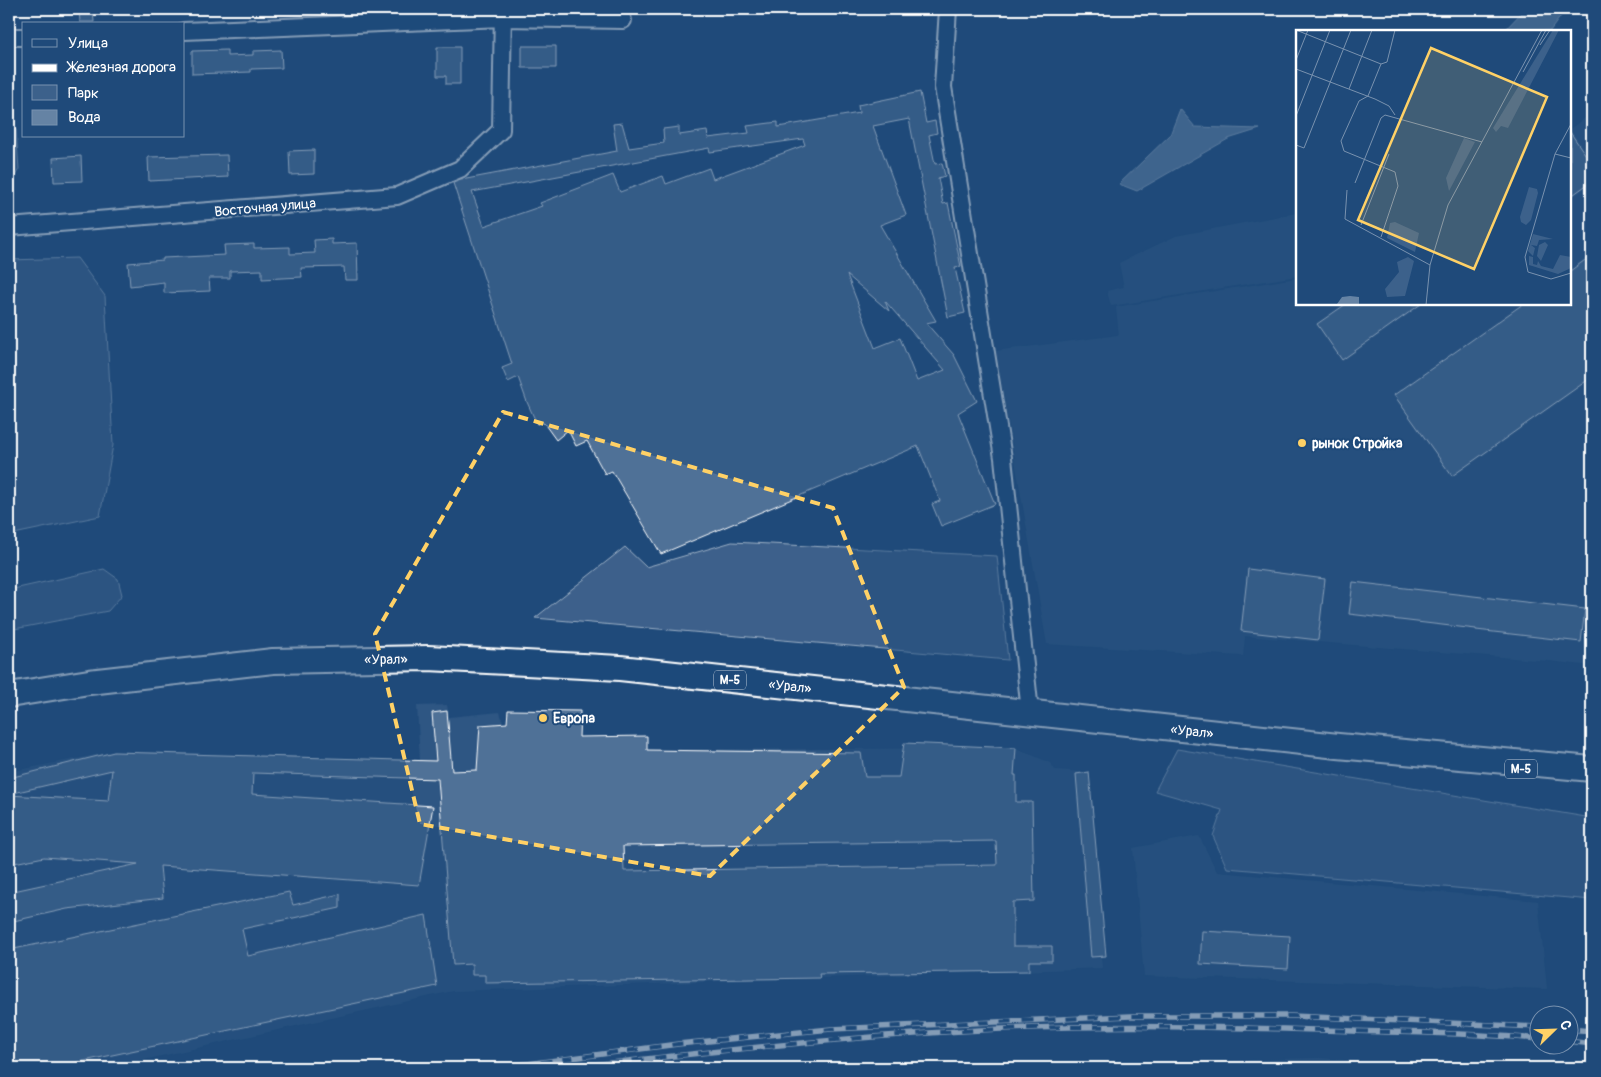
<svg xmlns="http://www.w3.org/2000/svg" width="1601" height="1077" viewBox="0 0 1601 1077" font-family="Pangolin,sans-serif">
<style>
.built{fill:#2e5683}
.green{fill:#3c618b;stroke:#9eb0c5}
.water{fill:#6583a4;stroke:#a3b5c8}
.building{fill:#507197;stroke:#fff;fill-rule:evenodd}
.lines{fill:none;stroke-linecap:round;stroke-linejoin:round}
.minor-casing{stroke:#fff;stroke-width:20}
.highway-casing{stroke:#fff;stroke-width:28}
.minor{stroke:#1f4a7a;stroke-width:16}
.highway{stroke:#1f4a7a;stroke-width:24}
.rail-casing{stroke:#fff;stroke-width:5.5}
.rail{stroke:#1f4a7a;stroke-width:4;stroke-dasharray:11;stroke-linecap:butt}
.marked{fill:none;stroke:#ffd166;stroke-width:4;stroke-dasharray:10 6;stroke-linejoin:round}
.poi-dot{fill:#ffd166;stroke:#1f4a7a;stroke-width:2}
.labels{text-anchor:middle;stroke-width:4;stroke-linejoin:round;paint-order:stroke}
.shield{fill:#1f4a7a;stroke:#bcc9d7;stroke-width:1}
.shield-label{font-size:12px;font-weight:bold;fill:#fff}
.street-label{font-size:14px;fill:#fff;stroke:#1f4a7a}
.poi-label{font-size:14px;font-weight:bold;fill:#fff;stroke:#1f4a7a;text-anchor:start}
.inset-road{fill:none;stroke:#7992af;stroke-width:1}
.view{fill:#ffd166;fill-opacity:0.15;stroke:#ffd166;stroke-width:2.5}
.inset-edge{fill:none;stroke:#fff;stroke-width:2.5}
</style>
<rect width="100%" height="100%" fill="#1f4a7a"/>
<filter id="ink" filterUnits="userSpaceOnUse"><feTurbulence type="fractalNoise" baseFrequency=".02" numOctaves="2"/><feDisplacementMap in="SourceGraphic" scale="10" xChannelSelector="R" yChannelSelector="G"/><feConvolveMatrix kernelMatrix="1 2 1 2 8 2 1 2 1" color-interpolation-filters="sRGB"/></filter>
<g filter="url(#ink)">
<path class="built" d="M 1592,113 L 1592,666 L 1550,661 L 1245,636 L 1243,656 L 1047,644 L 996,351 L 1119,335 L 1116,307 L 1297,278 L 1297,304 L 1570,304 L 1570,129 Z
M 1297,213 L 1297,276 L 1111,306 L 1107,291 L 1124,287 L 1119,263 L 1176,236 Z
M 447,705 L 449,717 L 500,712 L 508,739 L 647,736 L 647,750 L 1016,748 L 1050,763 L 1055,770 L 1083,772 L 1102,968 L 453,991 L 107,1068 L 9,1068 L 9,772 L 115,751 L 420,761 L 417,706 Z
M 1199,836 L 1217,872 L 1538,901 L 1547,989 L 1144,976 L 1133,848 Z
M 1319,1058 L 1444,1068 L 1184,1068 L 1183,1062 Z"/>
<path class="green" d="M 9,122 L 16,130 L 19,169 L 9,187 Z
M 77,258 L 105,296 L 113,445 L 100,516 L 9,535 L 9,260 Z
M 732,542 L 997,556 L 1008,660 L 535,618 L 625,547 L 646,567 Z
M 104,569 L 118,579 L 122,595 L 108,611 L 9,630 L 9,590 Z
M 1177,749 L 1592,818 L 1592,900 L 1227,868 L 1213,836 L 1222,810 L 1155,791 Z"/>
<path class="water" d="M 1525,9 L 1566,9 L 1550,31 L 1504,31 Z
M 1180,109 L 1195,127 L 1260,129 L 1228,139 L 1137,191 L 1119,184 L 1170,135 Z"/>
<path class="building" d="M 79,9 L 93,9 L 94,22 L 80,22 Z
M 522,46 L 556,46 L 556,68 L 522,68 Z
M 437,47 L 460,47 L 460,84 L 446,84 L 446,76 L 437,76 Z
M 227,50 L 227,56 L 253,55 L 253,51 L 281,50 L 282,68 L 251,69 L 251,72 L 192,74 L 192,51 Z
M 920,92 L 926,123 L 935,121 L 937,133 L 929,135 L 935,164 L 942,163 L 945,176 L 938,178 L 943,204 L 948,203 L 961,267 L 955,268 L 965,313 L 948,317 L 909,119 L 873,126 L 906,215 L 880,225 L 936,321 L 926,323 L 954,355 L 977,401 L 958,413 L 995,504 L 941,526 L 932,504 L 940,501 L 918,446 L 661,554 L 612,471 L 605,474 L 587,441 L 576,446 L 568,430 L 556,440 L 543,422 L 537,424 L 527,402 L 518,377 L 508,382 L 502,368 L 512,364 L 453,183 L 461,180 L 617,151 L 613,124 L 622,123 L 629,148 L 664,143 L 663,129 L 679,127 L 679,135 L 707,131 L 708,138 L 749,133 L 747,126 L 778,122 L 778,127 L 859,113 L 858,105 ZM 803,139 L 805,145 L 713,179 L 709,168 L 666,184 L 663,176 L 620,192 L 613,175 L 540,203 L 542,206 L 484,226 L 472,192 L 709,148 L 710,152 ZM 847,275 L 889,311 L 885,301 L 945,370 L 917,381 L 900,338 L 875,348 Z
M 1570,132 L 1592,164 L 1592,181 L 1570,197 Z
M 314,150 L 314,174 L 290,175 L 289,151 Z
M 227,155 L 228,177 L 149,181 L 148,157 Z
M 81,156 L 82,181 L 54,182 L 53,158 Z
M 332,239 L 332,244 L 357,243 L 358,280 L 345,280 L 344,267 L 301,268 L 302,277 L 262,279 L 262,270 L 230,271 L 230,278 L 209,278 L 210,291 L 164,293 L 164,282 L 130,286 L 128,263 L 163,260 L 163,258 L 225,255 L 224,245 L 254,244 L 254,248 L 290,247 L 290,254 L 315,253 L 314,240 Z
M 1592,255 L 1592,377 L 1452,476 L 1394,395 L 1523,304 L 1570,304 L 1570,271 Z
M 1346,304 L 1421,304 L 1342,360 L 1317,324 Z
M 1248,569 L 1325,579 L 1318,640 L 1241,631 Z
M 1353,582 L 1585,609 L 1581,642 L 1476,630 L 1476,629 L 1349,614 Z
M 508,710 L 580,711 L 579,737 L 647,736 L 647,750 L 861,753 L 865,777 L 899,777 L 904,743 L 1016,748 L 1014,775 L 1016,775 L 1016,802 L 1032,802 L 1034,901 L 1013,902 L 1013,946 L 1052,946 L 1052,961 L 1029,961 L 1029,971 L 819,974 L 820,978 L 485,983 L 485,975 L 472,975 L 472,964 L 453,965 L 438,779 L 253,773 L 252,794 L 433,806 L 419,885 L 160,866 L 163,898 L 67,909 L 9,922 L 9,892 L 138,864 L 44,857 L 9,864 L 9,795 L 108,801 L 112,770 L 9,794 L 9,778 L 114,752 L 436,761 L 432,713 L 447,711 L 452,771 L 477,770 L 480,725 L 507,723 ZM 996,841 L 997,865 L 624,871 L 623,846 Z
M 1089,772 L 1106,956 L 1091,957 L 1076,774 Z
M 289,892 L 293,905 L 340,894 L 340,908 L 242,929 L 248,956 L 426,915 L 437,986 L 51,1068 L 9,1068 L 9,950 Z
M 1202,931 L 1290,936 L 1288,969 L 1200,964 Z"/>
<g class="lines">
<g class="minor-casing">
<path id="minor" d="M 948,9 L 943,87 L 1003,458 L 1030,712
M 184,31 L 503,18 L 623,20
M 9,37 L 24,37
M 9,227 L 397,196 L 460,169 L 501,130 L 503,9"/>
</g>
<g class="highway-casing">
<path id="highway" d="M 9,695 L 89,682 L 273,661 L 428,658 L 620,668 L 1338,746 L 1592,769"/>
</g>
<use href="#minor" class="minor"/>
<use href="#highway" class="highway"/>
<g class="rail-casing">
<path id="rail" d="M 1568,1029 L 1592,1031
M 1568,1041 L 1592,1044
M 497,1068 L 678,1044 L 831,1029 L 1131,1016 L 1292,1016 L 1538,1027
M 567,1068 C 705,1052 843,1037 981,1030 C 1105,1024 1229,1027 1353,1031 C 1414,1033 1477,1033 1538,1039"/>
</g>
<use href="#rail" class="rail"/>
</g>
</g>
<path d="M0 0H1601V1077H0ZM 503,412 L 833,508 L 904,687 L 710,876 L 420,824 L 375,634 Z" fill="#1f4a7a" fill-opacity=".55" fill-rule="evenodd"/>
<path class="marked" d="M 503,412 L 833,508 L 904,687 L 710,876 L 420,824 L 375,634 Z"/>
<g class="poi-dot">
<circle cx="1302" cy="443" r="5"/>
<circle cx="543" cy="718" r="5"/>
</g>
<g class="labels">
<g class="shield">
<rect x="714" y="670.5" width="32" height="19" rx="4"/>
<rect x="1505" y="759.5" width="32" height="19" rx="4"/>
</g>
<g class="shield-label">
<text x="730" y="684">М-5</text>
<text x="1521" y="773">М-5</text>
</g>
<g class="street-label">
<text transform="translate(265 207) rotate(-5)" y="5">Восточная улица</text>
<text transform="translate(386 659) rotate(-1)" y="5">«Урал»</text>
<text transform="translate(790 686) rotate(6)" y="5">«Урал»</text>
<text transform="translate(1192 731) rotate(6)" y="5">«Урал»</text>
</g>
<g class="poi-label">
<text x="1312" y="448">рынок Стройка</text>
<text x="553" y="723">Европа</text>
</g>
</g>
<g transform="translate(1296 30)">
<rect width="275" height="275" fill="#1f4a7a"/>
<path d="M 257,0 L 263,0 L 212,98 L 205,96 L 200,102 L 197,98 ZM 168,108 L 179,112 L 153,161 L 150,148 ZM 233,157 L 241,159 L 242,163 L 235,190 L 230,195 L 225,192 L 224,187 ZM 99,192 L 123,203 L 119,222 L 91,208 L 94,193 ZM 237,204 L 257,209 L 243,210 L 241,216 L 235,215 L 239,218 L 237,226 L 232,221 ZM 249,212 L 252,215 L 245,231 L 241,226 L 243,215 ZM 264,225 L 275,227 L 275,238 L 262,244 L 233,235 L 233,226 L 237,227 L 237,234 L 241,235 L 242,231 L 245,236 L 257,239 ZM 112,227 L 118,231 L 109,266 L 91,267 L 89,259 L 103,242 L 101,232 Z" fill="#3c618b"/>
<path d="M 54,266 L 63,267 L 63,275 L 41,274 L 46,267 Z" fill="#6583a4"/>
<path class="inset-road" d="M 0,0 L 85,34M 244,15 L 254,0M 0,30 L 12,0M 85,34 L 91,32 L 99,0M 0,39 L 79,69 L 93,76 L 99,85M 227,42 L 250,0M 53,59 L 76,0M 0,86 L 34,0M 275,94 L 259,124 L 229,227 L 232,242 L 255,249 L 275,243M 0,115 L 8,118 L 55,0M 259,124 L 275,128M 59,153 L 85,88 L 89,85 L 186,112M 51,160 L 49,189 L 134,235M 65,195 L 93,124M 85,207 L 102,156 L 99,142 L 48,121 L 45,111 L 63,71 L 72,66 L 85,34M 130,275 L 134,235 L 152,175 L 246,0"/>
<path class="view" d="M 135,18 L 251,67 L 178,239 L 62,190 Z"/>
<rect width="275" height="275" class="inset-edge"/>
</g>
<rect width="1601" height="1077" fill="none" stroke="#1f4a7a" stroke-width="30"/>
<rect x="15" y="15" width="1571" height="1047" fill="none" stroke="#fff" stroke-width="2" filter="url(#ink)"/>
<rect x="22" y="22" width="162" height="115" fill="#1f4a7a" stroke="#7992af"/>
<rect x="32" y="39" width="25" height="8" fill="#1f4a7a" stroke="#7992af"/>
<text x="68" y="48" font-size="15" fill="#ffffff">Улица</text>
<rect x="32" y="64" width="25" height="8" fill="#ffffff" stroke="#7992af"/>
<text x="68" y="72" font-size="15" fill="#ffffff">Железная дорога</text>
<rect x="32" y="85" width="25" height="15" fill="#3c618b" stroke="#7992af"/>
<text x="68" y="98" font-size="15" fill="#ffffff">Парк</text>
<rect x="32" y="110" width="25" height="15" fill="#6583a4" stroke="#7992af"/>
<text x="68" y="122" font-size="15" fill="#ffffff">Вода</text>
<g transform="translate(1554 1030) rotate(67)"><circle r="24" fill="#1f4a7a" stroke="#7992af"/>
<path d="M0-4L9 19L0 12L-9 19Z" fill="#ffd166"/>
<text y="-8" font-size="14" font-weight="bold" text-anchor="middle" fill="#ffffff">С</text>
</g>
</svg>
